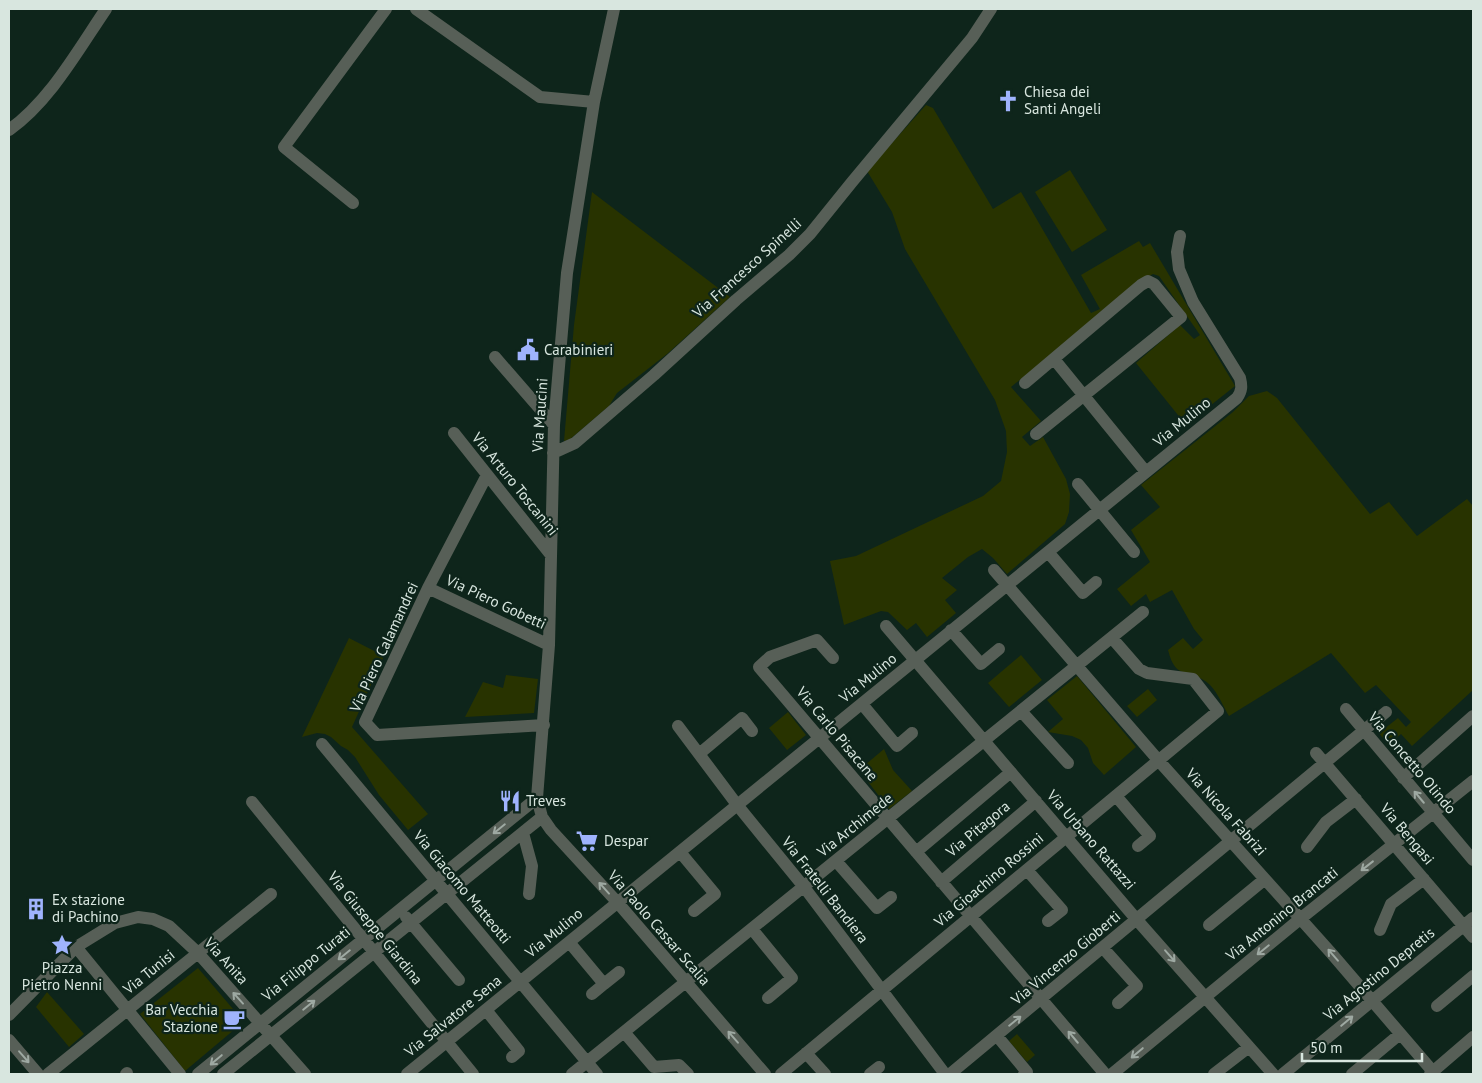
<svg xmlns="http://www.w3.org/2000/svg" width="1482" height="1083" viewBox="0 0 1482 1083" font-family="'PT Sans',sans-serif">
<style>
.green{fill:#283300}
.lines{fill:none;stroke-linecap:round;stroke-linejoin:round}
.minor{stroke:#575f57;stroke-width:12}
.oneway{stroke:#9ea9a2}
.labels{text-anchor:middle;stroke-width:4.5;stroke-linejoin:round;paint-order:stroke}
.poi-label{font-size:15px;fill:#d8e6df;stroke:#0e251b;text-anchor:start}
.street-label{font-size:15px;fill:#d8e6df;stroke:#0e251b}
</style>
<rect width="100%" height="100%" fill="#0e251b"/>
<path class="green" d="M 926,105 L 933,108 L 993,209 L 1021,192 L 1091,313 L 1100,309 L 1081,275 L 1139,241 L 1143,247 L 1150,243 L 1235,386 L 1186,425 L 1136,363 L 1180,325 L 1194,339 L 1200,335 L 1159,276 L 1153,274 L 1144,279 L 1011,387 L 1041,421 L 1022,437 L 1030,446 L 1043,437 L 1066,479 L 1070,494 L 1069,512 L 1065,524 L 1007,574 L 993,558 L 982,549 L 968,557 L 942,578 L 957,590 L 945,600 L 956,613 L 927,637 L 916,623 L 907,630 L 888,612 L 881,611 L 844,625 L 830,561 L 856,556 L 983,496 L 1001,481 L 1007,452 L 1006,431 L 995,400 L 905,249 L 892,212 L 867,171 Z
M 1070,170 L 1107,230 L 1072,252 L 1035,192 Z
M 592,192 L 730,297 L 667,354 L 617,393 L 609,406 L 569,440 L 564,441 L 574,325 Z
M 1267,391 L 1277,398 L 1370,514 L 1389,502 L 1417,536 L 1467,499 L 1473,506 L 1473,690 L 1412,746 L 1401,734 L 1388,745 L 1379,733 L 1398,718 L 1406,727 L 1411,722 L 1376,685 L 1365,693 L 1331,653 L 1229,716 C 1223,706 1218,693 1210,685 C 1190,666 1176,683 1168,650 L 1183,638 L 1193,649 L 1203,640 L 1194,629 L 1172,590 L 1150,602 L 1146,594 L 1131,606 L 1117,589 L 1150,562 L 1131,530 L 1160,507 L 1141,485 L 1233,412 L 1249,396 Z
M 349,638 L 384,656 L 352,727 L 428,814 L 408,830 L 379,795 L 355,757 L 348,750 L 341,746 L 331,737 L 325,734 L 317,733 L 302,737 Z
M 1021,655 L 1042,680 L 1009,707 L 988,683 Z
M 506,675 L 538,679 L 534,713 L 465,717 L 483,682 L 503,688 Z
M 1077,676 L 1136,747 L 1104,775 L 1093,763 L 1088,748 L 1081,740 L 1072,736 L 1048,732 L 1063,719 L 1047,700 Z
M 1148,689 L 1157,700 L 1137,717 L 1127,706 Z
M 788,712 L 806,735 L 787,750 L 769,728 Z
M 884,749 L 893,770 L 912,791 L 889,809 L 859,770 Z
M 198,968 L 233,1009 L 225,1016 L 235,1029 L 185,1071 L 140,1014 Z
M 47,992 L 84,1034 L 69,1047 L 36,1007 Z
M 1017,1034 L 1035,1055 L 1027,1062 L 1009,1041 Z"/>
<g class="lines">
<path class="minor" d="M 416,9 L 540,97 L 594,102
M 614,9 L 594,102 L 567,273 L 554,425 L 549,645 L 537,798 L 542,817 L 551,830 L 618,903 L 765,1074
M 9,130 C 50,101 78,50 106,9
M 353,203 L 284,147 L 386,9
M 495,357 L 554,425
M 1054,359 L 1146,472
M 1025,383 L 1141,285 L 1148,281 L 1154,284 L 1181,317 L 1036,434
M 454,433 L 551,555
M 553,453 L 575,443 L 654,375 L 736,300 L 789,255 L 810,234 L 852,182 L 972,38 L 991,9
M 487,475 L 428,588 L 365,722 L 377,735 L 544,725
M 1078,484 L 1134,552
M 1048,552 L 1083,593 L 1096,582
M 994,570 L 1159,761 L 1332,954 L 1435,1074
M 428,588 L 549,645
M 886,626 L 1137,920 L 1273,1074
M 951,630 L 981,664 L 999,649
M 833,658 L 817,640 L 770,657 L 759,667 L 1105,1074
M 862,704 L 897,746 L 912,733
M 1346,709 L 1473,860
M 1021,711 L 1068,763
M 678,726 L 738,806 L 804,887 L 945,1074
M 322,744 L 597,1074
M 1316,753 L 1473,937
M 699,754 L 742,718 L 752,731
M 1403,778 L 1473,716
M 1116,796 L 1150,836 L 1138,846
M 252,802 L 473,1074
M 523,833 L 532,866 L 529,894
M 1307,847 L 1326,822 L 1356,799
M 680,852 L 715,894 L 694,911
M 916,852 L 1011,772
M 836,861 L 877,908 L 891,897
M 1027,870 L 1062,910 L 1048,921
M 941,882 L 1036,801
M 406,917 L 459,980
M 1209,925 L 1265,879
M 752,929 L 792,978 L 768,998
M 1380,930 L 1391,904 L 1424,879
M 569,942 L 604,984 L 592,994
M 76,947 L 180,1074
M 1103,948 L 1137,986 L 1118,1003
M 604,984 L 619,972
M 1437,1006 L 1473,976
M 486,1010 L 519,1051 L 512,1057
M 9,1015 L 76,947 L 115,923 L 138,917 L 153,919 L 169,926 L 198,953 L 305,1074
M 624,1032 L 654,1067 L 679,1065 L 688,1074
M 997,1036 L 1027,1072 L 1024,1074
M 9,1040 L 38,1074
M 806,1053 L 825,1074
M 48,1074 L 271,894
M 126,1074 L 127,1073
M 198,1074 L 537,798
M 223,1074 L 542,817
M 407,1074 L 1237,398 C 1242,391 1242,386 1240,378 L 1193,302 L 1179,269 L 1177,252 L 1180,236
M 572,1074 L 1143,612
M 781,1074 L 1218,711 L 1193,679 L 1147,673 L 1139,669 L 1112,638
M 870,1074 L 879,1067
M 950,1074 L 1386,712
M 1112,1074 L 1300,919 L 1473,781
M 1214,1074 L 1249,1047
M 1283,1074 L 1473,918
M 1352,1074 L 1400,1034
M 1430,1074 L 1473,1037"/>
</g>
<defs><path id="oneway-shaft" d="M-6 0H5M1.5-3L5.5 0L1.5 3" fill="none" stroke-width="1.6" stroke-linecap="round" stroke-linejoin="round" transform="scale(1.25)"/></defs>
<g class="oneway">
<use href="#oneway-shaft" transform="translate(1419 797) rotate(-130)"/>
<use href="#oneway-shaft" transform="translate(499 829) rotate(141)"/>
<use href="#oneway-shaft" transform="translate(1367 866) rotate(142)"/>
<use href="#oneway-shaft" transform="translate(604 888) rotate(-132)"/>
<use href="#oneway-shaft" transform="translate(1263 950) rotate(141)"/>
<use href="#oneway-shaft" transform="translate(344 955) rotate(141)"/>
<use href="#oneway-shaft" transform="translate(1333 955) rotate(-131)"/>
<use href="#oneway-shaft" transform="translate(1170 956) rotate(49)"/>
<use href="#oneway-shaft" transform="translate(238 998) rotate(-132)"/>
<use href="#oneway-shaft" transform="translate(309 1005) rotate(-39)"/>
<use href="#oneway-shaft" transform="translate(1015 1021) rotate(-39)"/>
<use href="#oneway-shaft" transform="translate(1347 1021) rotate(-40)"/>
<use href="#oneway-shaft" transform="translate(733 1037) rotate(-131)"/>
<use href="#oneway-shaft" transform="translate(1073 1037) rotate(-130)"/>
<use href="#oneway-shaft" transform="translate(1137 1053) rotate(140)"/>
<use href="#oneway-shaft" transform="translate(24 1057) rotate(49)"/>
<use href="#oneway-shaft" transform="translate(216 1060) rotate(140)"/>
</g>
<defs>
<g id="church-bare" transform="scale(1.725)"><path d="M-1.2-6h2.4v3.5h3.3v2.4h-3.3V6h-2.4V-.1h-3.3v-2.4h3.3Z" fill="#9fb3fd" stroke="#0e251b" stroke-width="2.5" paint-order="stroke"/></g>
<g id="civic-bare" transform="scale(1.725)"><path d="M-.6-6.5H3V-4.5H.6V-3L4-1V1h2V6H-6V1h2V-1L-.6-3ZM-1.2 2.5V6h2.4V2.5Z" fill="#9fb3fd" stroke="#0e251b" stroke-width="2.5" paint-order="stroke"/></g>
<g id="restaurant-bare" transform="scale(1.725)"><path d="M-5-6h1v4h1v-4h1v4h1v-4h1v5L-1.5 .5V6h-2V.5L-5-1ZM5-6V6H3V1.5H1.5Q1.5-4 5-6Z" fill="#9fb3fd" stroke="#0e251b" stroke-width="2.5" paint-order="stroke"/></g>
<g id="supermarket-bare" transform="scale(1.725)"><path d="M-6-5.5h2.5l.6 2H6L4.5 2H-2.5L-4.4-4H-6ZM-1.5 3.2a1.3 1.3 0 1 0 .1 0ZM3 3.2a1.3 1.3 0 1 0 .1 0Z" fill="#9fb3fd" stroke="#0e251b" stroke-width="2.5" paint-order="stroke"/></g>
<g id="building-bare" transform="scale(1.725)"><path d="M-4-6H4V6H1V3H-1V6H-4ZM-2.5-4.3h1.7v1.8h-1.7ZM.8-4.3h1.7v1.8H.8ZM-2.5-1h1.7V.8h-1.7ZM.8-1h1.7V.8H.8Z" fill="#9fb3fd" stroke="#0e251b" stroke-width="2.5" paint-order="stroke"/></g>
<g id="sight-bare" transform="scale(1.725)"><path d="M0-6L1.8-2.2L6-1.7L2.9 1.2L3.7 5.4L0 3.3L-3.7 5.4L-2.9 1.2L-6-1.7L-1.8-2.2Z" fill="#9fb3fd" stroke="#0e251b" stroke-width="2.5" paint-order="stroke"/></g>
<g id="cafe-bare" transform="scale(1.725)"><path d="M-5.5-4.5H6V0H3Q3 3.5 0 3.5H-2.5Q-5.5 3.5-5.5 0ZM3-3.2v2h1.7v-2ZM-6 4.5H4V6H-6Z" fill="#9fb3fd" stroke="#0e251b" stroke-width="2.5" paint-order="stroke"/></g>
</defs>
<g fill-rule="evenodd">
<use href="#church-bare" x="1008" y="101"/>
<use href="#civic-bare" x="528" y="350"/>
<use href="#restaurant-bare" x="510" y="801"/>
<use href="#supermarket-bare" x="587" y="841"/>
<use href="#building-bare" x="36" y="909"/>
<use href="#sight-bare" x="62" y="945"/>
<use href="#cafe-bare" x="234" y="1019"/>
</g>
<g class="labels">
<g class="poi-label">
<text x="1024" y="97">Chiesa dei<tspan x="1024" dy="17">Santi Angeli</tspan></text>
<text x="544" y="355">Carabinieri</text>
<text x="526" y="806">Treves</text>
<text x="604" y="846">Despar</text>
<text x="52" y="905">Ex stazione<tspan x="52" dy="17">di Pachino</tspan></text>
<text x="62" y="973" text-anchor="middle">Piazza<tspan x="62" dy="17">Pietro Nenni</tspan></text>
<text x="218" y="1015" text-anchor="end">Bar Vecchia<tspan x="218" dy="17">Stazione</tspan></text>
</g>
<g class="street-label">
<text transform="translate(747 268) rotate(-42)" y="5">Via Francesco Spinelli</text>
<text transform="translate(540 415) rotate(-86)" y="5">Via Maucini</text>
<text transform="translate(1182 422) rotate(-39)" y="5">Via Mulino</text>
<text transform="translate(515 484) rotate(51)" y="5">Via Arturo Toscanini</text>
<text transform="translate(496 602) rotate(25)" y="5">Via Piero Gobetti</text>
<text transform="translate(384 647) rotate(-65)" y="5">Via Piero Calamandrei</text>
<text transform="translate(868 678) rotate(-39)" y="5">Via Mulino</text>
<text transform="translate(837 734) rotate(50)" y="5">Via Carlo Pisacane</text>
<text transform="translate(1412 763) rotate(50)" y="5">Via Concetto Olindo</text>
<text transform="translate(1226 812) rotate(48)" y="5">Via Nicola Fabrizi</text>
<text transform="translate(855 825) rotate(-39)" y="5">Via Archimede</text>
<text transform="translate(978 829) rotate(-40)" y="5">Via Pitagora</text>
<text transform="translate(1407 834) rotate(50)" y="5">Via Bengasi</text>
<text transform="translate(1091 840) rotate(49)" y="5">Via Urbano Rattazzi</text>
<text transform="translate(989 880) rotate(-40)" y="5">Via Gioachino Rossini</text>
<text transform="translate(462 887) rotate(50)" y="5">Via Giacomo Matteotti</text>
<text transform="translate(825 890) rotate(52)" y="5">Via Fratelli Bandiera</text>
<text transform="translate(1282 914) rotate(-39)" y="5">Via Antonino Brancati</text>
<text transform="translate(375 928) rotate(51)" y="5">Via Giuseppe Giardina</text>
<text transform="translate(659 928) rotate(49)" y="5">Via Paolo Cassar Scalia</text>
<text transform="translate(554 933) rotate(-39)" y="5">Via Mulino</text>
<text transform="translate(1066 958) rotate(-40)" y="5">Via Vincenzo Gioberti</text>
<text transform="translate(226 961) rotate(48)" y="5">Via Anita</text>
<text transform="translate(306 964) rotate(-39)" y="5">Via Filippo Turati</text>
<text transform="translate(149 972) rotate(-39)" y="5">Via Tunisi</text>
<text transform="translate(1379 974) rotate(-39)" y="5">Via Agostino Depretis</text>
<text transform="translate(453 1016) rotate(-39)" y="5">Via Salvatore Sena</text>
</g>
</g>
<rect width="1482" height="1083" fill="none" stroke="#d8e6df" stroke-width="20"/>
<path d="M1302 1053v8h120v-8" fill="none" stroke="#d8e6df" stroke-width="2.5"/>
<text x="1310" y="1053" font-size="15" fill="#d8e6df" stroke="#0e251b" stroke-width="4" paint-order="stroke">50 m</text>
</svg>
